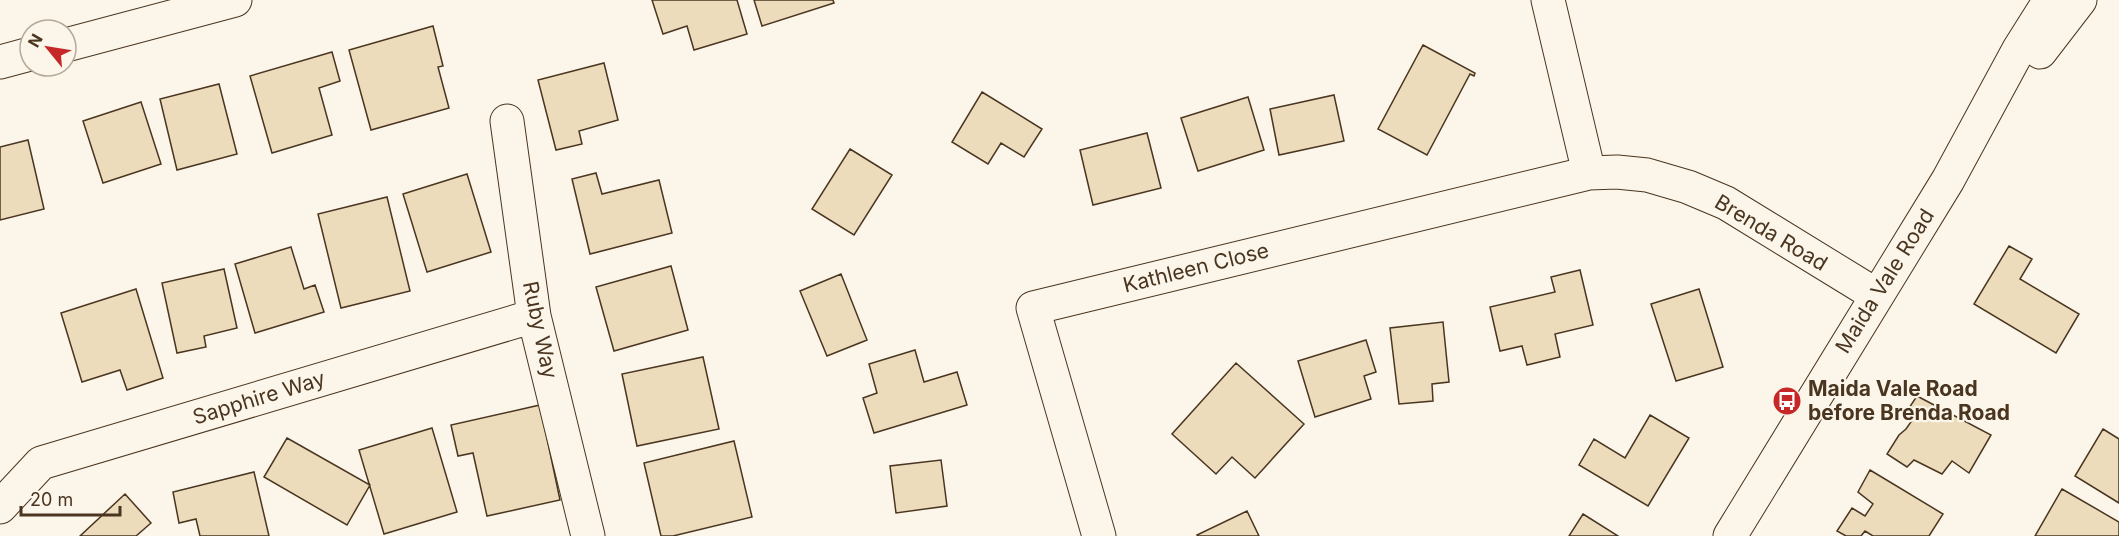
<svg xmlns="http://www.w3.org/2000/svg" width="2119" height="536" viewBox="0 0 2119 536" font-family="Inter,sans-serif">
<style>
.building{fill:#ecdcbc;stroke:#4a3520;stroke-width:1.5}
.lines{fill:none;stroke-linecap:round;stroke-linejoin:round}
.minor-casing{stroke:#4a3520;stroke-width:35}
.major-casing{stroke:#4a3520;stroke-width:35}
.minor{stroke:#fbf6e9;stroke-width:33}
.major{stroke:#fbf6e9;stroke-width:33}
.labels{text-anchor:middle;stroke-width:4.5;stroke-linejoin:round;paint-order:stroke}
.street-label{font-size:21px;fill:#4a3520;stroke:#fbf6e9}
.poi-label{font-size:21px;font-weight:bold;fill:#4a3520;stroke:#fbf6e9;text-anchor:start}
</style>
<rect width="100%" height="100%" fill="#fbf6e9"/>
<path class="building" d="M 652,0 L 737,0 L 747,34 L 694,50 L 687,26 L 663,34 Z
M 754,0 L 833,0 L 834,3 L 762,26 Z
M 433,26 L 443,66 L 438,67 L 449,108 L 371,130 L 349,50 Z
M 1423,45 L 1475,73 L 1474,76 L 1470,74 L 1427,155 L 1378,129 Z
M 332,52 L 340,81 L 319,88 L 332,135 L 272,153 L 250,76 Z
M 604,63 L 618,120 L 579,131 L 582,144 L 556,150 L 538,80 Z
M 219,84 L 237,154 L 177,170 L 160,99 Z
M 982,92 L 1042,129 L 1024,157 L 1001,143 L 988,164 L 952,142 Z
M 1334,95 L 1344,141 L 1279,155 L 1270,109 Z
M 1248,97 L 1264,150 L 1198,171 L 1181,118 Z
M 141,102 L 161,164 L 103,183 L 83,121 Z
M 1147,133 L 1161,188 L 1093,205 L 1080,150 Z
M 28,140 L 44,209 L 0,220 L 0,147 Z
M 850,149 L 892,175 L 854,235 L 812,209 Z
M 596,173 L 602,194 L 659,180 L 672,233 L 590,254 L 572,179 Z
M 467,174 L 491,252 L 427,272 L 403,194 Z
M 387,197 L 410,291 L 341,308 L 318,214 Z
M 2009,246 L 2032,259 L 2020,279 L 2079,314 L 2056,353 L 1974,304 Z
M 291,247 L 304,289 L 315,285 L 324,312 L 255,333 L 235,264 Z
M 671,266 L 688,330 L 614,351 L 596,287 Z
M 224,269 L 237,328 L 204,336 L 206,347 L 177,353 L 162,283 Z
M 1580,270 L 1593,325 L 1555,334 L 1560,357 L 1527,365 L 1522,346 L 1500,351 L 1490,307 L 1555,292 L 1551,277 Z
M 841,274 L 867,340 L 827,356 L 800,291 Z
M 136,289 L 163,378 L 127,390 L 120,370 L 82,382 L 61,313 Z
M 1699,289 L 1723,367 L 1676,381 L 1651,304 Z
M 1443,322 L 1449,382 L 1432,384 L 1433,401 L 1399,404 L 1390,328 Z
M 1366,340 L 1376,372 L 1364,376 L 1371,399 L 1315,417 L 1298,361 Z
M 915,350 L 924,382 L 957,372 L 967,405 L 874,433 L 863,398 L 877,393 L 869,364 Z
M 703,357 L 719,429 L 637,446 L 622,374 Z
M 1236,363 L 1304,424 L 1255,478 L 1232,457 L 1216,474 L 1172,434 Z
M 1917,396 L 1991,435 L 1969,473 L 1952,461 L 1942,474 L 1914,460 L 1907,467 L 1887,454 L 1899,435 L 1906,429 L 1913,419 L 1905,414 Z
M 540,405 L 560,500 L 487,516 L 473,453 L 458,456 L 451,425 Z
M 1650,415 L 1689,438 L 1648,506 L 1579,465 L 1594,439 L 1625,458 Z
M 432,428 L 457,512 L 384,534 L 359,450 Z
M 2103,429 L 2119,439 L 2119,503 L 2075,476 Z
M 287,438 L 370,485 L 347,525 L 264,477 Z
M 734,441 L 752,517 L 673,536 L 661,536 L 644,463 Z
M 941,460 L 947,506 L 896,513 L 890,466 Z
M 1870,470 L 1943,514 L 1929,536 L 1873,536 L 1865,531 L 1861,536 L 1846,536 L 1837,531 L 1852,508 L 1865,516 L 1873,504 L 1858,492 Z
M 254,472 L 269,536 L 200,536 L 196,519 L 179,523 L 173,492 Z
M 2062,489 L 2119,522 L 2119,536 L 2035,536 Z
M 125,494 L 151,523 L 136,536 L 80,536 Z
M 1247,511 L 1259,536 L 1198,536 L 1197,535 Z
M 1583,514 L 1618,536 L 1569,536 Z"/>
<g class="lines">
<g class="minor-casing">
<path id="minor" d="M 1548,0 L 1589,173 L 1617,172 L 1647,175 L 1688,187 L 1726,203 L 1876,295
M 66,45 L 235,0
M 0,62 L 30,54
M 507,121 L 534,316 L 588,536
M 0,507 L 41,463 L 534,316
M 1099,536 L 1033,308 L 1589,173"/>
</g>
<g class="major-casing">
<path id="major" d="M 2040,52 L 2080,0
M 1730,536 L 1948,180 L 2019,49 L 2050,0"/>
</g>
<use href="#minor" class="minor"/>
<use href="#major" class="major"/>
</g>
<defs>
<g id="bus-disc" transform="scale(1.5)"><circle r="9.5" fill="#c62828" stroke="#fbf6e9"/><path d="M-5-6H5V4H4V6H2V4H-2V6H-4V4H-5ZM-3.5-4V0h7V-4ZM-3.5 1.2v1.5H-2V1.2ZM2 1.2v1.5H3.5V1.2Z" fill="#fff"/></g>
</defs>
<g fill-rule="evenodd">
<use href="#bus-disc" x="1787" y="401"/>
</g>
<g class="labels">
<g class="street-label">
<text transform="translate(1771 233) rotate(31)" y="7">Brenda Road</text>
<text transform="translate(1196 268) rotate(-14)" y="7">Kathleen Close</text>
<text transform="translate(1885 281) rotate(-58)" y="7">Maida Vale Road</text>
<text transform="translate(540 330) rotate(78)" y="7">Ruby Way</text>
<text transform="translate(259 398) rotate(-17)" y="7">Sapphire Way</text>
</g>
<g class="poi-label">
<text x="1808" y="396">Maida Vale Road<tspan x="1808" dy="24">before Brenda Road</tspan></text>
</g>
</g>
<g transform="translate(48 48) rotate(300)"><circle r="28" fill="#fbf6e9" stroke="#b4a999" stroke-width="1.5"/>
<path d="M0-4.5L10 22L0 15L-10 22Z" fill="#c62828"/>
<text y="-9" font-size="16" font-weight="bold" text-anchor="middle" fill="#4a3520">N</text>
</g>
<path d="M21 506v9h99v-9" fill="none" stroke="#4a3520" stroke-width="3"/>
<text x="30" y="506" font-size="18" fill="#4a3520" stroke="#fbf6e9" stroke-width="4.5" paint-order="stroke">20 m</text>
</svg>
